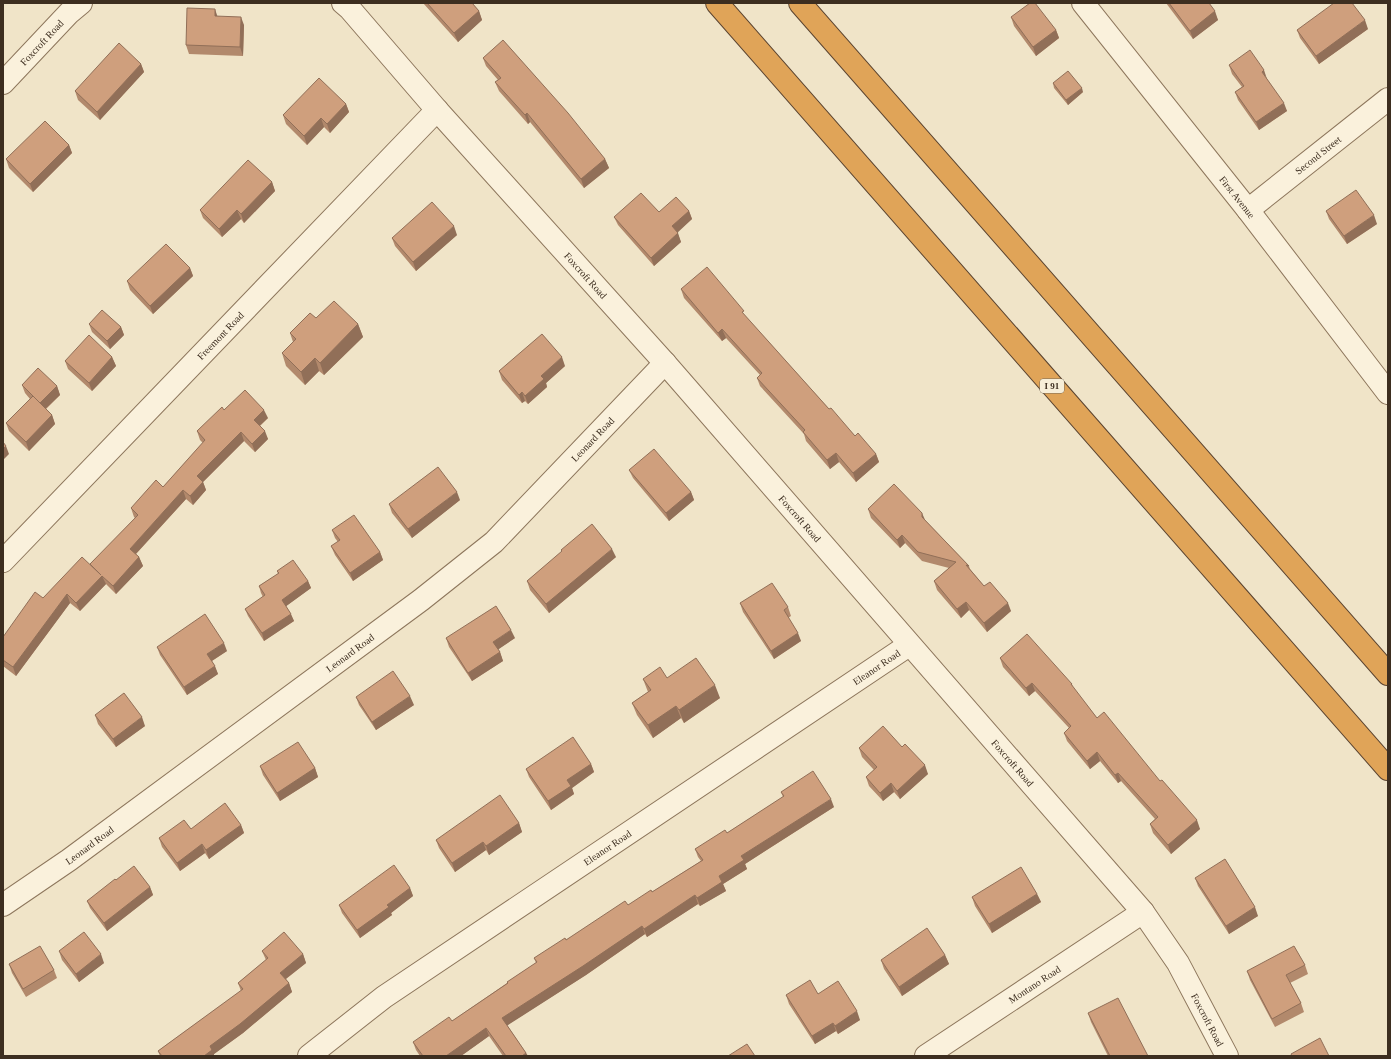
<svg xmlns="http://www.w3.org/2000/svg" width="1391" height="1059" viewBox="0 0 1391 1059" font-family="Georgia,serif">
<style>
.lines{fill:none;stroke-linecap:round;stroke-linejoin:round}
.minor-casing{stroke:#8d765c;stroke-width:24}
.highway-casing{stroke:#5b4430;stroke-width:24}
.minor{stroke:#faf1dc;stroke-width:22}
.highway{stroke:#e0a458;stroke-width:22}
.wall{fill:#b2896c}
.shaded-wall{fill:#916f58}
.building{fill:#cf9f7d;stroke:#916f58}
.labels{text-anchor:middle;stroke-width:3;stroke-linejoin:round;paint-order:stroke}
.shield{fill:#f7eed8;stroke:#756857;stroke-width:1}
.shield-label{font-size:9px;font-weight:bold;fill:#3d2e20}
.street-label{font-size:10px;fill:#3d2e20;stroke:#f7eed8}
</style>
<rect width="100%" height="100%" fill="#f0e4c8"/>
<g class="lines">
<g class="minor-casing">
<g id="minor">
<path id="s1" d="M 343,3 L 350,9 L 437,110 L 665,363 L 1143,912 L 1178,963 L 1227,1056"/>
<path id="s2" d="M 1083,3 L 1248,210 L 1388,393"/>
<path id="s3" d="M 3,83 L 69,13 L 81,3"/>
<path id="s4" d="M 1248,210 L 1388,99"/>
<path id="s5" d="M 3,561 L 437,110"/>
<path id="s6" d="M 3,905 L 69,860 L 421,600 L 494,542 L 665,363"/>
<path id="s7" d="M 309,1056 L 384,997 L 909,645"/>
<path id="s8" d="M 926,1056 L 1143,912"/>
</g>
</g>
<g class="highway-casing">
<path id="highway" d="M 717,3 L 1388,769
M 800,3 L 1388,674"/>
</g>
<use href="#minor" class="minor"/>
<use href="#highway" class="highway"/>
</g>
<path class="wall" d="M 423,3 L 472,3 L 479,11 L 482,20 L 458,42 Z
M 1166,3 L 1209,3 L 1218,20 L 1193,39 Z
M 218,16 L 244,25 L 243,56 L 189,54 L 186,45 Z
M 1011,17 L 1056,30 L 1059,38 L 1036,56 L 1014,26 Z
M 1368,29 L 1319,64 L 1300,38 L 1297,30 Z
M 483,58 L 605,159 L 609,168 L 584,188 L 530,122 L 528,124 L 499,91 L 495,82 L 498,80 L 486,66 Z
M 141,64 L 144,72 L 100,120 L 78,100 L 75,91 Z
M 1229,65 L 1267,79 L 1287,111 L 1259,130 L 1238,100 L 1235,92 L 1242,87 L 1232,74 Z
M 1053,83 L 1083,92 L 1068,105 L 1054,88 Z
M 346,104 L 349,112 L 330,133 L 324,127 L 307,145 L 286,124 L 283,115 Z
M 69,145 L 72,153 L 33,192 L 9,168 L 6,159 Z
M 272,182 L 275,191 L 244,223 L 241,219 L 222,237 L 203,218 L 200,210 Z
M 689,211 L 692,219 L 677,232 L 681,242 L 654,266 L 618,225 L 614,217 L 659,212 Z
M 1326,211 L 1377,224 L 1347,244 L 1329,219 Z
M 457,235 L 416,271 L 395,246 L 392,238 Z
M 190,268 L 193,276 L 153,314 L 130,290 L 127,281 Z
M 681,289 L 746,317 L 829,409 L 855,436 L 876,454 L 879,462 L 856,482 L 839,462 L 830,469 L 806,441 L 804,434 L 760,386 L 757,378 L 760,375 L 726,338 L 722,341 L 684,298 Z
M 316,318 L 358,324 L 363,337 L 324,375 L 319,371 L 305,385 L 286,366 L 282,353 L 293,342 L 290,333 Z
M 89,324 L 121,327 L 124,335 L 110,349 L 92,332 Z
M 112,357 L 116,366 L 92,391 L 68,369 L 65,361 Z
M 565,366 L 546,383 L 547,387 L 528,404 L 525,401 L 522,403 L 502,380 L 499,371 Z
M 22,385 L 57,386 L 60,395 L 46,409 L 52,415 L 55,424 L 29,451 L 9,431 L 6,423 L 30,399 L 25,393 Z
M 224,410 L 268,418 L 260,426 L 268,439 L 255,452 L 244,441 L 203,482 L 206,490 L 193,505 L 186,499 L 136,554 L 139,557 L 143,566 L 116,594 L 106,584 L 80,611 L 70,603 L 16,676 L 3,666 L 3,637 L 43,598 L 91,565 L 135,518 L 134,517 L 131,508 L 163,487 L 203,443 L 200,440 L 197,431 Z
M 629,470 L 691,492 L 694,500 L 669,521 L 633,478 Z
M 460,500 L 412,538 L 392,513 L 389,504 Z
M 868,509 L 925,520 L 969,566 L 970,569 L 984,586 L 1011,611 L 987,632 L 969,610 L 961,618 L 937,590 L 934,581 L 949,568 L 922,561 L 905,543 L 900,548 L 871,518 Z
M 332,530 L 380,552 L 383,560 L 353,581 L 335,555 L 331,546 L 338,542 L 335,538 Z
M 561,550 L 616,557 L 549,613 L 530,590 L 527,581 L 562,552 Z
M 277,571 L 308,581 L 311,588 L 286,606 L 294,621 L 264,641 L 248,616 L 245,609 L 263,597 L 261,593 L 259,586 L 278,574 Z
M 740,603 L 788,607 L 791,616 L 788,618 L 801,641 L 774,659 L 743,612 Z
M 446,638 L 515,638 L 498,649 L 500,652 L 503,661 L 472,681 L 449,647 Z
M 157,647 L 227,651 L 212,661 L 218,674 L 187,695 L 160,655 Z
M 1000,658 L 1072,684 L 1073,688 L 1097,718 L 1200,829 L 1171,854 L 1153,833 L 1150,824 L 1155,819 L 1121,781 L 1118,783 L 1100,761 L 1090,769 L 1067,741 L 1064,733 L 1069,728 L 1035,691 L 1029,696 L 1003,667 Z
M 667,678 L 720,698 L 684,723 L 681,718 L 653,738 L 637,715 L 632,703 L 648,692 L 643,679 Z
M 356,697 L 414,705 L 376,730 L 359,705 Z
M 95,715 L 145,726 L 116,747 L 98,724 Z
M 902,747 L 928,774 L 900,799 L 894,792 L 883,801 L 869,786 L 866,777 L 874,770 L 862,757 L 859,748 Z
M 591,764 L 594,772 L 572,788 L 574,794 L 551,810 L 529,777 L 526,769 Z
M 260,766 L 315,768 L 318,777 L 280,801 L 263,775 Z
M 781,792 L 834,807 L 745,864 L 747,869 L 723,884 L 726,891 L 700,906 L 698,904 L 647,937 L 645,934 L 586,975 L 507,1025 L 528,1056 L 503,1056 L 489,1036 L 461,1056 L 420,1056 L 416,1050 L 413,1042 L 452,1021 L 536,963 L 534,958 L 566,940 L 652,892 L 701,861 L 698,857 L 695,849 L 727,833 L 783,797 Z
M 519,823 L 522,832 L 489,855 L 486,850 L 455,872 L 439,848 L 436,840 Z
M 241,825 L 244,833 L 209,859 L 205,853 L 180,871 L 162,847 L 159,838 Z
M 1195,878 L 1258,916 L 1229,934 L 1198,886 Z
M 116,880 L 150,887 L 153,895 L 107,931 L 90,908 L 87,901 Z
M 410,888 L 413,896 L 391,913 L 392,915 L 360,938 L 342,913 L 339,905 Z
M 1037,894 L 1041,902 L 992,933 L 975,906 L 972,897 Z
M 59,951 L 104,963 L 79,982 L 62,960 Z
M 262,951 L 303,954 L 306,963 L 286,979 L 289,983 L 292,992 L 243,1033 L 214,1054 L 214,1056 L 160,1056 L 158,1051 L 241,991 L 238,983 L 266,960 Z
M 945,955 L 949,964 L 902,996 L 884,969 L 881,960 Z
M 9,964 L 54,970 L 57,978 L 26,997 L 12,973 Z
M 1305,965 L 1308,974 L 1290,983 L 1301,1003 L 1304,1012 L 1275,1027 L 1250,980 L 1247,971 Z
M 818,994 L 860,1020 L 838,1034 L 836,1031 L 815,1044 L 789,1004 L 786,995 Z
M 1088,1013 L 1148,1056 L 1108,1056 L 1091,1022 Z"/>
<path class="shaded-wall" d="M 215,9 L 218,18 L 215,16 Z
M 479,11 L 482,20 L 458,42 L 454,33 Z
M 1215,11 L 1218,20 L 1193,39 L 1190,31 Z
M 241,17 L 244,25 L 243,56 L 240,47 Z
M 1365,20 L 1368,29 L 1319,64 L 1316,56 Z
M 1056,30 L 1059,38 L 1036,56 L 1033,47 Z
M 141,64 L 144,72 L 100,120 L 97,112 Z
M 1264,70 L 1267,79 L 1262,72 Z
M 1082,88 L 1083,92 L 1068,105 L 1066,100 Z
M 1284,103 L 1287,111 L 1259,130 L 1256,122 Z
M 346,104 L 349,112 L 330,133 L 327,124 Z
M 527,113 L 530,122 L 528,124 L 525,115 Z
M 321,118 L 324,127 L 307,145 L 304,136 Z
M 69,145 L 72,153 L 33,192 L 30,184 Z
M 605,159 L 609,168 L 584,188 L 581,179 Z
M 272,182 L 275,191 L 244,223 L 241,214 Z
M 237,210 L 241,219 L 222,237 L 219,229 Z
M 689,211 L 692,219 L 675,235 L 672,226 Z
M 1374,215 L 1377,224 L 1347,244 L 1344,236 Z
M 454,226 L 457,235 L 416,271 L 413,262 Z
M 678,233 L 681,242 L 654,266 L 651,258 Z
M 190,268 L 193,276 L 153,314 L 150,306 Z
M 358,324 L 363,337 L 324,375 L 320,363 Z
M 121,327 L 124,335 L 110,349 L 107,341 Z
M 722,329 L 726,338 L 722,341 L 718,333 Z
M 112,357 L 116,366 L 92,391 L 89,383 Z
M 562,357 L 565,366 L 546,383 L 547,387 L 528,404 L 525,396 L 541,376 Z
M 315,358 L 319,371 L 305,385 L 301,372 Z
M 57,386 L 60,395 L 43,411 L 40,403 Z
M 522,392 L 525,401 L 522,403 L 519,395 Z
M 264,410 L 268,418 L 257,428 L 254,420 Z
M 52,415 L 55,424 L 29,451 L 26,442 Z
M 265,431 L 268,439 L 255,452 L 252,444 Z
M 241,432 L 244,441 L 203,482 L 206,490 L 193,505 L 190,496 L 197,476 Z
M 6,446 L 9,454 L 3,460 L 3,449 Z
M 836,453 L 839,462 L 830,469 L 827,460 Z
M 876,454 L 879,462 L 856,482 L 853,473 Z
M 183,490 L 186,499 L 133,557 L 130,549 Z
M 457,492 L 460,500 L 412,538 L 408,529 Z
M 691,492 L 694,500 L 669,521 L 666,513 Z
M 922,513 L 926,522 L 922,517 Z
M 902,535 L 905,543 L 900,548 L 897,540 Z
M 612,549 L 616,557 L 549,613 L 546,604 Z
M 380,552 L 383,560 L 353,581 L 350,573 Z
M 139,557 L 143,566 L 116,594 L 113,586 Z
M 102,576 L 106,584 L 80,611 L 76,603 Z
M 308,581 L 311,588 L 285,607 L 282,600 Z
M 67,594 L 70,603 L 16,676 L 13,667 Z
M 966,602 L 969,610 L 961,618 L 957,609 Z
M 1008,603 L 1011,611 L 987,632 L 984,623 Z
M 291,614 L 294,621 L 264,641 L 262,633 Z
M 511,630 L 515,638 L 496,651 L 493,642 Z
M 798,633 L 801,641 L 774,659 L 771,651 Z
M 224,643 L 227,651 L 210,662 L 207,654 Z
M 500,652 L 503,661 L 472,681 L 468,673 Z
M 215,666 L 218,674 L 187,695 L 184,687 Z
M 1032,683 L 1035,691 L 1029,696 L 1026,688 Z
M 715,685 L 720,698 L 684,723 L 679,710 Z
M 410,696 L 414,705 L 376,730 L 372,722 Z
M 676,706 L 681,718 L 653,738 L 648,725 Z
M 142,717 L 145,726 L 116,747 L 113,739 Z
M 1097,752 L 1100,761 L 1090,769 L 1087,761 Z
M 591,764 L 594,772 L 572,788 L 574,794 L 551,810 L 548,801 L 567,780 Z
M 925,765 L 928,774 L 900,799 L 897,791 Z
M 315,768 L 318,777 L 280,801 L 277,793 Z
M 1118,773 L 1121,781 L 1118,783 L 1115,775 Z
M 891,783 L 894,792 L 883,801 L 880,793 Z
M 831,799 L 834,807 L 745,864 L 747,869 L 723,884 L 726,891 L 700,906 L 697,898 L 719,876 L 741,856 Z
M 1197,820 L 1200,829 L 1171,854 L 1168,845 Z
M 519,823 L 522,832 L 489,855 L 486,846 Z
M 241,825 L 244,833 L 209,859 L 206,850 Z
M 483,842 L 486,850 L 455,872 L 452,863 Z
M 202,844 L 205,853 L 180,871 L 177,863 Z
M 150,887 L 153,895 L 107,931 L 104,923 Z
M 410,888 L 413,896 L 391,913 L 392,915 L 360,938 L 357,930 L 387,905 Z
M 1037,894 L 1041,902 L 992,933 L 989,924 Z
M 695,895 L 698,904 L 647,937 L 644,929 Z
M 1255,907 L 1258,916 L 1229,934 L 1226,926 Z
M 642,926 L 645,934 L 586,975 L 505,1027 L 502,1018 Z
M 101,954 L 104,963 L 79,982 L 76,974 Z
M 303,954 L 306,963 L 283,981 L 280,973 Z
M 945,955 L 949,964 L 902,996 L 899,987 Z
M 289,983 L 292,992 L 243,1033 L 214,1054 L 214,1056 L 204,1056 L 210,1046 Z
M 857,1011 L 860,1020 L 838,1034 L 835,1026 Z
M 833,1023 L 836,1031 L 815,1044 L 812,1036 Z
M 486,1028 L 489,1036 L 461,1056 L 446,1056 Z
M 526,1053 L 528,1056 L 522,1056 Z"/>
<path class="building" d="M 427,3 L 472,3 L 479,11 L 454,33 Z
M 1030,3 L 1035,3 L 1056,30 L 1033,47 L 1011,17 Z
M 1169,3 L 1209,3 L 1215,11 L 1190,31 Z
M 1334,3 L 1352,3 L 1365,20 L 1316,56 L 1297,30 Z
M 187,8 L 215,9 L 215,16 L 241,17 L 240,47 L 186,45 Z
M 503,40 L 568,113 L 605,159 L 581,179 L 527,113 L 525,115 L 495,82 L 501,78 L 483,58 Z
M 119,43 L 141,64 L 97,112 L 75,91 Z
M 1250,50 L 1264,70 L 1262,72 L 1284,103 L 1256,122 L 1235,92 L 1244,86 L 1229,65 Z
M 1068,71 L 1082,88 L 1066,100 L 1053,83 Z
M 319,78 L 346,104 L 327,124 L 321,118 L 304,136 L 283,115 Z
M 45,121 L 69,145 L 30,184 L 6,159 Z
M 248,160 L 272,182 L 241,214 L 237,210 L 219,229 L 200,210 Z
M 1356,190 L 1374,215 L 1344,236 L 1326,211 Z
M 641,193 L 659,212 L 676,197 L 689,211 L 672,226 L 678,233 L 651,258 L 614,217 Z
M 432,202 L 454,226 L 413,262 L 392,238 Z
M 166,244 L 190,268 L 150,306 L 127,281 Z
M 707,267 L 744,311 L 742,312 L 829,409 L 831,408 L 855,436 L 858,433 L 876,454 L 853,473 L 836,453 L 827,460 L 803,432 L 805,430 L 757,378 L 762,373 L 722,329 L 718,333 L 681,289 Z
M 334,301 L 358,324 L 320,363 L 315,358 L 301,372 L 282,353 L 296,339 L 290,333 L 310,313 L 316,318 Z
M 102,310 L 121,327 L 107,341 L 89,324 Z
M 542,334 L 562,357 L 541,376 L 544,379 L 525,396 L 522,392 L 519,395 L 499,371 Z
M 89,335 L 112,357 L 89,383 L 65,361 Z
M 38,368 L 57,386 L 40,403 L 22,385 Z
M 245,390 L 264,410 L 254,420 L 265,431 L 252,444 L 241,432 L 197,476 L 203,482 L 190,496 L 183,490 L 130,549 L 139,557 L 113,586 L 102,576 L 76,603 L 67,594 L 13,667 L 3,660 L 3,637 L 35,592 L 43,598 L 82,557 L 101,575 L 90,564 L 138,515 L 131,508 L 156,480 L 163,487 L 205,440 L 197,431 L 222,407 L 224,410 Z
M 33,396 L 52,415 L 26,442 L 6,423 Z
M 3,442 L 6,446 L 3,449 Z
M 654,449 L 691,492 L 666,513 L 629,470 Z
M 438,467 L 457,492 L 408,529 L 389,504 Z
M 894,484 L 922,513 L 922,517 L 969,566 L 966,565 L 984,586 L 990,582 L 1008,603 L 984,623 L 966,602 L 957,609 L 934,581 L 956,562 L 918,552 L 902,535 L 897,540 L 868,509 Z
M 354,515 L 380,552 L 350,573 L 331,546 L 340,540 L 332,530 Z
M 592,524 L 612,549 L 546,604 L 527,581 L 562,551 L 561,550 Z
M 293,560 L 308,581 L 282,600 L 291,614 L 262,633 L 245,609 L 265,595 L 259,586 L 279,573 L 277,571 Z
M 772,583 L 788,607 L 784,610 L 798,633 L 771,651 L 740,603 Z
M 496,606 L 511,630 L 493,642 L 500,652 L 468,673 L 446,638 Z
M 205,614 L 224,643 L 207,654 L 215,666 L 184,687 L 157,647 Z
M 1027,634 L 1072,684 L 1071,684 L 1097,718 L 1104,712 L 1160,781 L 1162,780 L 1197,820 L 1168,845 L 1150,824 L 1158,817 L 1118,773 L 1115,775 L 1097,752 L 1087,761 L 1064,733 L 1071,726 L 1032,683 L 1026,688 L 1000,658 Z
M 696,658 L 715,685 L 679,710 L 676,706 L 648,725 L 632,703 L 651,690 L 643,679 L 660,667 L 667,678 Z
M 393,671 L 410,696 L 372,722 L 356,697 Z
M 124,693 L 142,717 L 113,739 L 95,715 Z
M 883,726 L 902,747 L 905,744 L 925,765 L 897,791 L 891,783 L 880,793 L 866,777 L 877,767 L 859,748 Z
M 573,737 L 591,764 L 567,780 L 571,786 L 548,801 L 526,769 Z
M 298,742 L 315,768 L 277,793 L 260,766 Z
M 813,771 L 831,799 L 741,856 L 744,860 L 719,876 L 722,882 L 697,898 L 695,895 L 644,929 L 642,926 L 583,966 L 502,1018 L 526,1053 L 522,1056 L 506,1056 L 486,1028 L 446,1056 L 423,1056 L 413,1042 L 449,1017 L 452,1021 L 508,983 L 507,982 L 537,962 L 534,958 L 565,938 L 566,940 L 625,901 L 628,905 L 651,890 L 652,892 L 703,860 L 695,849 L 725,830 L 727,833 L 784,796 L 781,792 Z
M 500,795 L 519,823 L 486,846 L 483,842 L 452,863 L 436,840 Z
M 225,803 L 241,825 L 206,850 L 202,844 L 177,863 L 159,838 L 184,820 L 191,829 Z
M 1225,859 L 1255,907 L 1226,926 L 1195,878 Z
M 394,865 L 410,888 L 387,905 L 389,907 L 357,930 L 339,905 Z
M 134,866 L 150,887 L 104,923 L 87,901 L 115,879 L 116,880 Z
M 1021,867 L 1037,894 L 989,924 L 972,897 Z
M 927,928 L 945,955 L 899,987 L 881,960 Z
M 84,932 L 101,954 L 76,974 L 59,951 Z
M 284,932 L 303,954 L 280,973 L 289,983 L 240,1024 L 210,1046 L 212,1050 L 204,1056 L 162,1056 L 158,1051 L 243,989 L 238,983 L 268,958 L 262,951 Z
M 40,946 L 54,970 L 23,989 L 9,964 Z
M 1294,946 L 1305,965 L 1286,975 L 1301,1003 L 1272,1019 L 1247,971 Z
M 810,980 L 818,994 L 838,981 L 857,1011 L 835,1026 L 833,1023 L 812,1036 L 786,995 Z
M 1118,998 L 1148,1056 L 1110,1056 L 1088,1013 Z
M 1320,1038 L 1329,1056 L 1292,1056 L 1291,1054 Z
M 747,1044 L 755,1056 L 728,1056 Z"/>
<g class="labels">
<rect class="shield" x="1040" y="379" width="24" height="14" rx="3"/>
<g class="shield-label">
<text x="1052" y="389">I 91</text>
</g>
<g class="street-label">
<text dy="4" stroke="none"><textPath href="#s3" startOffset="56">Foxcroft Road</textPath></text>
<text dy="4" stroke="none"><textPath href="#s4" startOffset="89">Second Street</textPath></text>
<text dy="4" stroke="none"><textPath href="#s2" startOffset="248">First Avenue</textPath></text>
<text dy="4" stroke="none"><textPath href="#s1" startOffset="365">Foxcroft Road</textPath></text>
<text dy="4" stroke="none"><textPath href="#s5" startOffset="313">Freemont Road</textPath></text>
<text dy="4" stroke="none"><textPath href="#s6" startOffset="753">Leonard Road</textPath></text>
<text dy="4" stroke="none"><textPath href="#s1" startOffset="689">Foxcroft Road</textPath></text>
<text dy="4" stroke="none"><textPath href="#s6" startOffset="429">Leonard Road</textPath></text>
<text dy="4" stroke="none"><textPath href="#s7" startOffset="688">Eleanor Road</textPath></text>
<text dy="4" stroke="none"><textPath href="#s1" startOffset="1013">Foxcroft Road</textPath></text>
<text dy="4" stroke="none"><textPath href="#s6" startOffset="105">Leonard Road</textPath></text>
<text dy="4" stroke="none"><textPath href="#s7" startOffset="364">Eleanor Road</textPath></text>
<text dy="4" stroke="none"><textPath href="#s8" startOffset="130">Montano Road</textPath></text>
<text dy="4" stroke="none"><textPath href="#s1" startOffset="1337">Foxcroft Road</textPath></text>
</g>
</g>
<rect width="1391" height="1059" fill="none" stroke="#3d2e20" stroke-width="8"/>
</svg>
